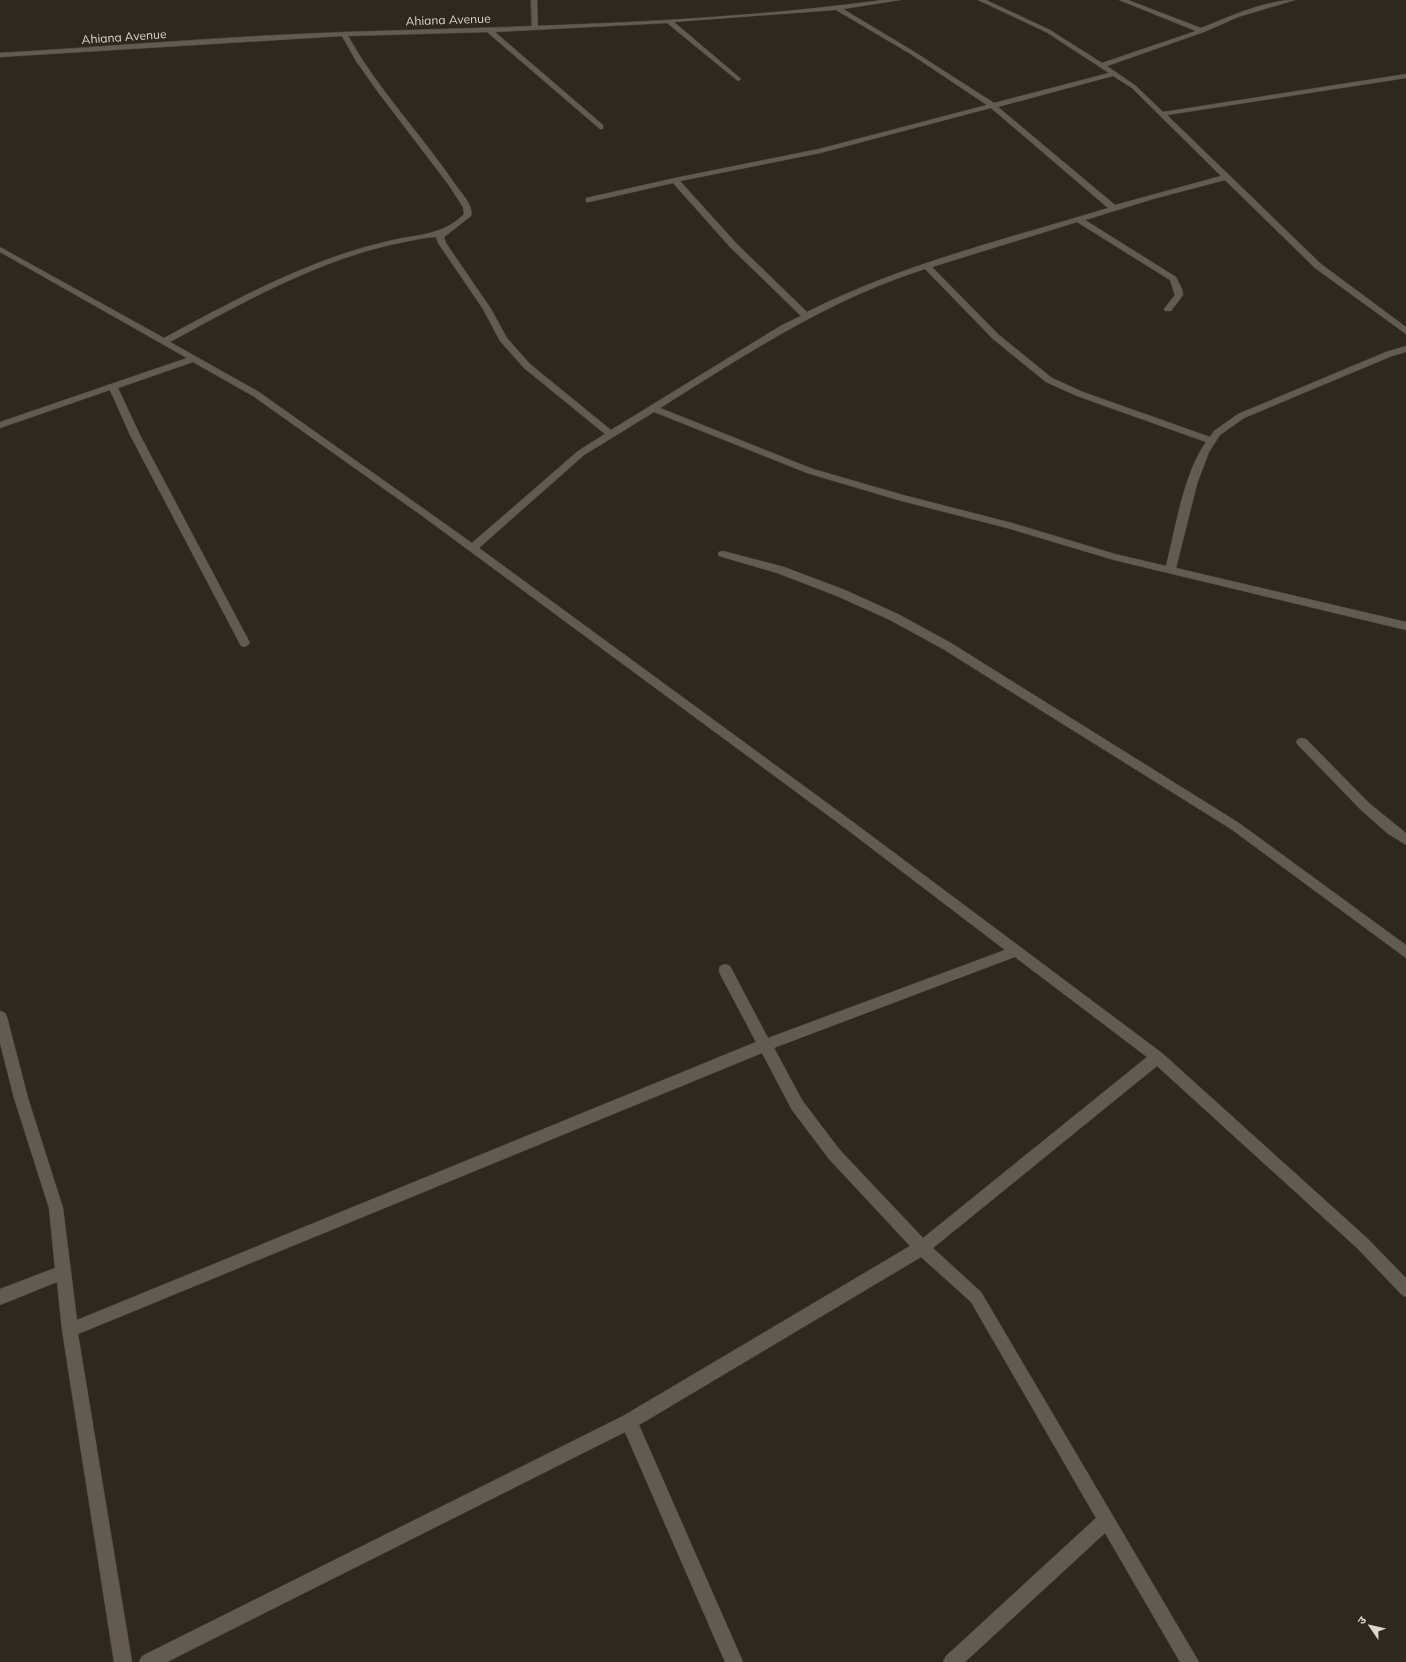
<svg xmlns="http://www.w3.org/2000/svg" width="1406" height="1662" viewBox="0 0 1406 1662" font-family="Mulish,'Noto Sans Devanagari',sans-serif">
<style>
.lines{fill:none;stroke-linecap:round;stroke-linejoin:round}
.lane-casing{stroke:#4a443b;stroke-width:1}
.street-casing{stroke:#4a443b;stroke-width:1}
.lane{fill:#635b4f;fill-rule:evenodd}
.street{fill:#635b4f;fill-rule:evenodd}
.labels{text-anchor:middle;stroke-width:3;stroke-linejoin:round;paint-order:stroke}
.far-street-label{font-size:12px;fill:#dbd6cf;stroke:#2f281e}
</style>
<rect width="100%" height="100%" fill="#2f281e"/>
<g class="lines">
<g class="lane-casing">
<path id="lane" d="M 531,0 L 537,0 L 538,28 L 535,30 L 532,28 Z"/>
</g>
<g class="street-casing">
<path id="street" d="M 883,0 L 900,0 L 843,9 L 913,51 L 994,103 L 1109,73 L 1046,32 L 978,0 L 986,0 L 1050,30 L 1102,63 L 1196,31 L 1119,0 L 1128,0 L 1201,28 C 1229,17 1265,0 1295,0 L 1238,17 L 1204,32 L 1107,66 L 1136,86 L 1163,112 L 1406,74 L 1406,78 L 1167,115 L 1321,264 L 1406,327 L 1406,334 L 1315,268 L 1225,180 L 1153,199 L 1085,220 L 1176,277 L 1182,289 L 1183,295 L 1171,311 L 1165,311 L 1164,309 L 1175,295 L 1170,280 L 1077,222 L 932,267 L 999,335 L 1052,378 L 1083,392 L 1210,437 L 1214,431 L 1238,414 L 1386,352 L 1406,346 L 1406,352 L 1392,356 L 1244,418 L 1220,435 L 1209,452 L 1197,484 L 1176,568 L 1406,622 L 1406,630 L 1114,560 L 1007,528 L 898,500 L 807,473 L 654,412 L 584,455 L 479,548 L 853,822 L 1162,1053 L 1367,1238 L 1406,1278 L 1406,1297 L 1401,1294 L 1357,1248 L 1157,1066 L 933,1248 L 981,1292 L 1199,1662 L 1180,1662 L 1105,1533 L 965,1662 L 943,1662 L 946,1656 L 1096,1518 L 971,1302 L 921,1257 L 639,1425 L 743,1662 L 725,1662 L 625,1432 L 167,1662 L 139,1662 L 142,1656 L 623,1416 L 910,1246 L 829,1159 L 792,1110 L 762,1053 L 78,1334 L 132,1662 L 114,1662 L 62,1330 L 57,1282 L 0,1305 L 0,1289 L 55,1268 L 49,1208 L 14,1098 L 0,1043 L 0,1011 L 5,1013 L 7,1017 L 28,1098 L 63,1208 L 77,1320 L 756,1042 L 720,974 L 719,970 L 720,966 L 725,964 L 730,966 L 768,1038 L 1005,950 L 845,828 L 421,515 L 253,396 L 193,362 L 118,388 L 140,435 L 250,643 L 245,647 L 241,646 L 130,435 L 110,390 L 0,428 L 0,422 L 187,358 L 0,252 L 0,247 L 164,338 C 235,300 309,259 389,241 C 417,234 443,236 464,214 L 463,207 L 448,184 L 378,92 L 356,61 L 342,36 L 0,57 L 0,53 C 115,46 231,36 346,32 C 525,26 705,24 883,0 ZM 836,10 L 909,53 L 987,105 L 819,149 L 675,178 L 586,198 L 586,202 L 589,202 L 673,183 L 730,247 L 801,316 L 782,325 L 611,430 L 530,364 L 507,338 L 491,309 L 446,243 L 444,237 L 471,216 C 474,206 462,194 457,187 C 422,135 379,91 348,36 L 487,32 L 600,129 L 603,129 L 603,125 L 495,32 L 667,23 L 738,81 L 741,79 L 740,78 L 674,22 ZM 1113,76 L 1132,88 L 1221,176 L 1115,205 L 998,107 ZM 991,108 L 1108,208 C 1007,239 902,264 807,312 L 736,243 L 680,181 L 820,153 ZM 436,237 L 438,243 L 483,309 L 500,341 L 524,368 L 605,434 L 578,451 L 472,543 L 259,392 L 170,342 C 244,302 321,258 404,242 C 414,240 428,237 436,237 ZM 925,269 L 993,339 L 1046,382 L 1077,396 L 1206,442 C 1183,475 1176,527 1166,566 L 1115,554 L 1012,523 L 903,495 L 813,469 L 660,408 C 745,355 829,299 925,269 ZM 1015,957 L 1147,1057 L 923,1238 L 839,1149 L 802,1100 L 774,1048 Z
M 723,551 L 784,567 L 845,590 L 898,614 L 951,643 L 1239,823 L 1406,945 L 1406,958 L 1231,829 L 943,649 L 890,620 L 837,596 L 777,573 L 719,556 L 718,554 L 719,552 Z
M 1302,738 L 1306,739 L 1369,803 L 1406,833 L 1406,845 L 1387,833 L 1360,809 L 1298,745 L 1296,742 L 1298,739 Z"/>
</g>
<use href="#lane" class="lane"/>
<use href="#street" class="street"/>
</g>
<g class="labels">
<g class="far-street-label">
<text transform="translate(448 20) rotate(-2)" y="4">Ahiana Avenue</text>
<text transform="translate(124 37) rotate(-4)" y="4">Ahiana Avenue</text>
</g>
</g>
<g transform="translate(1370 1626) rotate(304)" stroke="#2f281e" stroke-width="3" paint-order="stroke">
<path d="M0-3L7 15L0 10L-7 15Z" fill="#dbd6cf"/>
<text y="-6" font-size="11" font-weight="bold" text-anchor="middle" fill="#dbd6cf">उ</text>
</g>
</svg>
